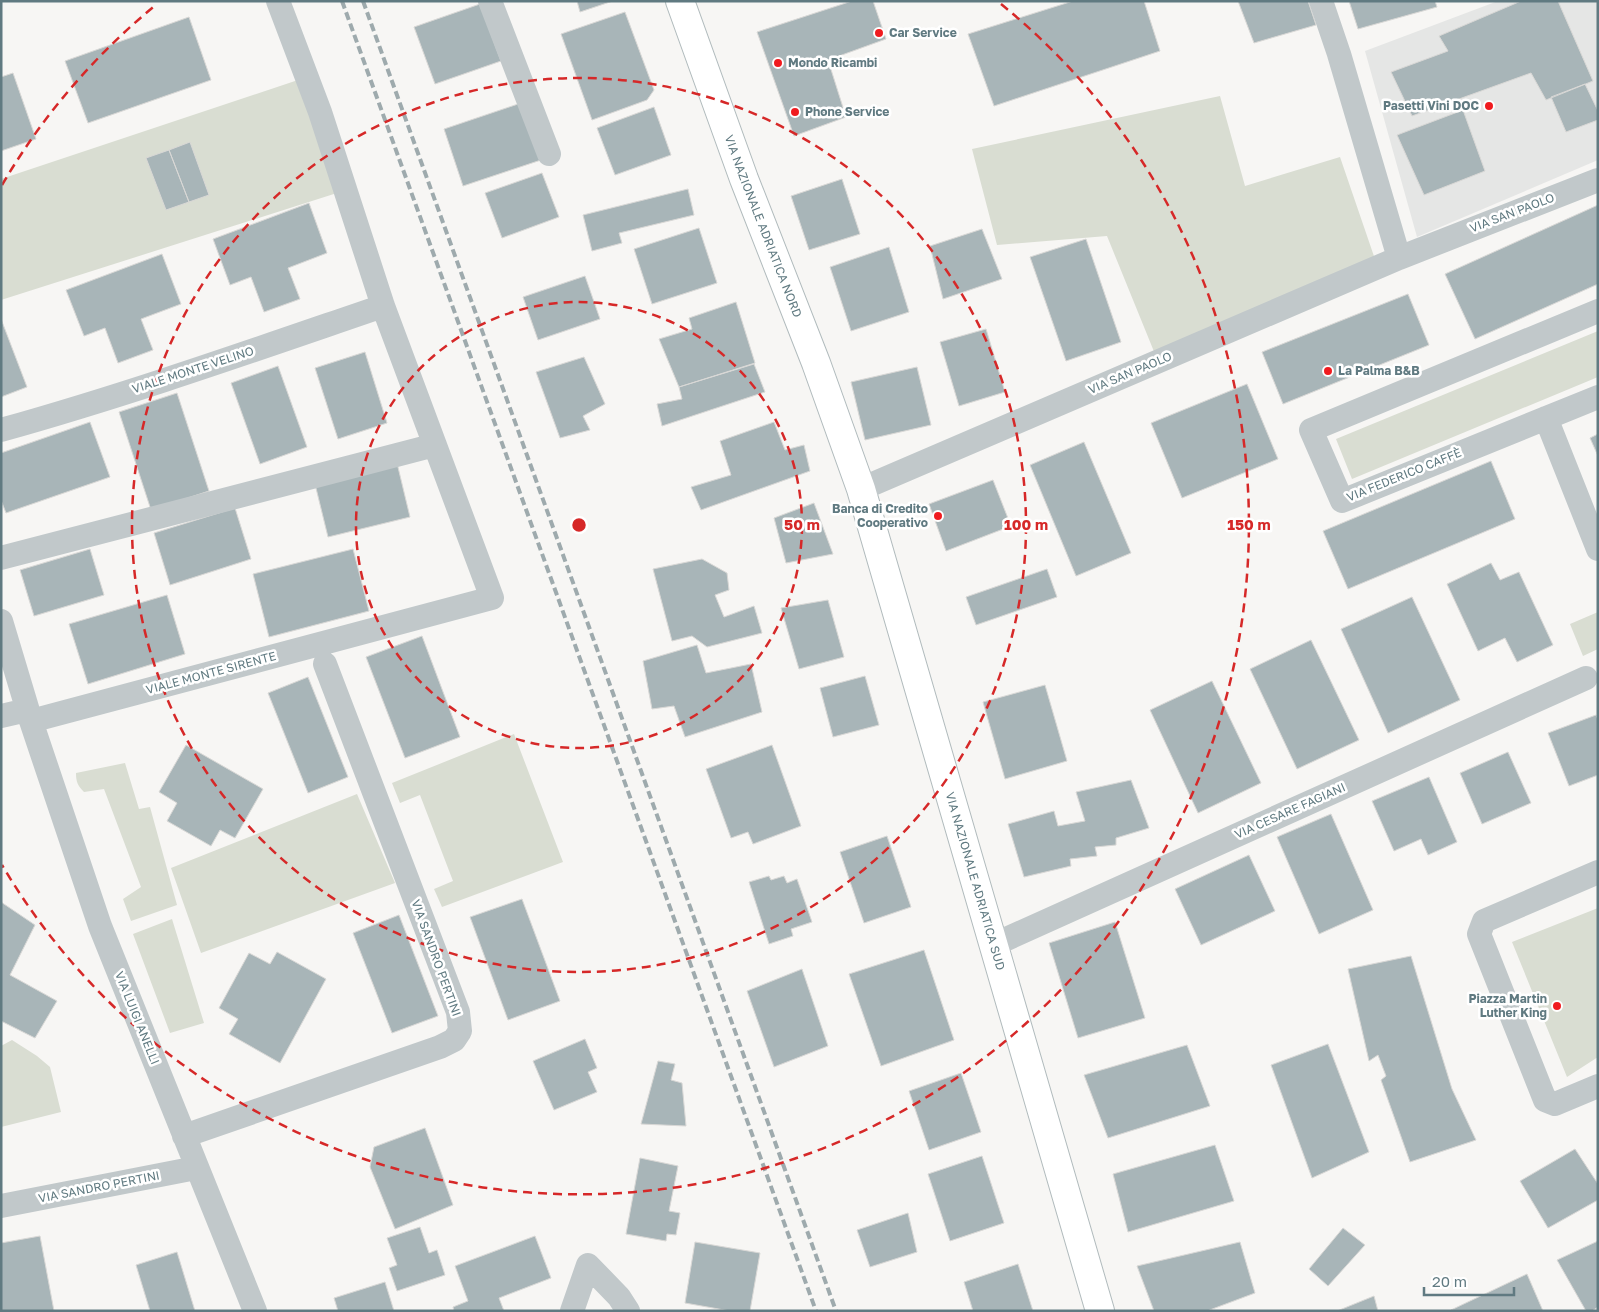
<svg xmlns="http://www.w3.org/2000/svg" width="1599" height="1312" viewBox="0 0 1599 1312" font-family="'Golos Text',sans-serif">
<style>
.built{fill:#e5e6e5}
.green{fill:#d9ddd2}
.building{fill:#a8b5b8;stroke:#d9d8d6}
.lines{fill:none;stroke-linecap:round;stroke-linejoin:round}
.secondary-casing{stroke:#b1bbbd;stroke-width:30}
.minor{stroke:#c1c8ca;stroke-width:24}
.secondary{stroke:#fff;stroke-width:28}
.rail{stroke:#9eaaad;stroke-width:4;stroke-dasharray:8 4;stroke-linecap:butt}
.ring{fill:none;stroke:#d62828;stroke-width:2.5;stroke-dasharray:9 6}
.poi-dot{fill:#f01b1f;stroke:#fff;stroke-width:2}
.labels{text-anchor:middle;stroke-width:5;stroke-linejoin:round;paint-order:stroke}
.poi-label{font-size:12px;font-weight:bold;fill:#607a81;stroke:#fff;text-anchor:start}
.street-label{font-size:12px;fill:#607a81;stroke:#fff}
.centre{fill:#d62828;stroke:#fff;stroke-width:2.5}
.ring-label{font-size:15px;text-anchor:middle;font-weight:bold;fill:#d62828;stroke:#fff;stroke-width:5;stroke-linejoin:round;paint-order:stroke}
</style>
<rect width="100%" height="100%" fill="#f7f6f4"/>
<path class="built" d="M 1498,1 L 1598,1 L 1598,160 L 1417,237 L 1365,51 Z"/>
<path class="green" d="M 298,80 L 337,193 L 1,300 L 1,179 Z
M 1220,96 L 1245,186 L 1340,157 L 1377,265 L 1155,354 L 1107,236 L 997,245 L 972,149 Z
M 1598,331 L 1598,377 L 1352,479 L 1336,439 Z
M 1598,612 L 1598,649 L 1583,656 L 1570,624 Z
M 514,734 L 563,862 L 442,907 L 434,889 L 453,881 L 420,795 L 400,803 L 392,783 Z
M 125,763 L 139,809 L 150,807 L 177,905 L 131,921 L 123,899 L 141,887 L 104,789 L 84,792 C 78,786 76,782 76,773 Z
M 357,794 L 395,883 L 201,953 L 171,868 Z
M 1598,908 L 1598,1057 L 1567,1077 L 1512,942 Z
M 172,919 L 204,1023 L 170,1033 L 133,934 Z
M 12,1040 L 37,1056 L 50,1067 L 61,1112 L 1,1127 L 1,1046 Z"/>
<path class="building" d="M 577,1 L 613,1 L 580,12 Z
M 852,1 L 873,1 L 886,39 L 828,60 L 846,117 L 794,136 L 757,32 Z
M 1073,1 L 1144,1 L 1160,51 L 994,106 L 968,34 Z
M 1238,1 L 1308,1 L 1316,25 L 1254,43 Z
M 1349,1 L 1435,1 L 1437,7 L 1358,29 Z
M 1521,1 L 1558,1 L 1593,81 L 1546,100 L 1531,73 L 1412,116 L 1391,72 L 1448,51 L 1439,36 Z
M 480,4 L 501,61 L 435,84 L 414,27 Z
M 625,12 L 654,90 L 647,100 L 592,120 L 561,34 Z
M 189,17 L 211,80 L 88,123 L 65,61 Z
M 13,73 L 36,139 L 1,151 L 1,77 Z
M 1585,84 L 1598,111 L 1598,120 L 1566,132 L 1551,97 Z
M 524,102 L 544,159 L 463,186 L 444,129 Z
M 654,107 L 671,155 L 615,175 L 597,128 Z
M 1463,110 L 1485,171 L 1424,195 L 1397,135 Z
M 190,142 L 209,195 L 189,202 L 169,150 Z
M 169,150 L 189,202 L 166,210 L 146,158 Z
M 542,173 L 559,217 L 502,238 L 485,193 Z
M 842,179 L 860,234 L 809,250 L 791,196 Z
M 688,189 L 694,215 L 619,233 L 622,243 L 592,251 L 583,215 Z
M 309,203 L 327,253 L 288,268 L 300,299 L 264,312 L 251,277 L 230,285 L 213,239 Z
M 1598,205 L 1598,284 L 1475,339 L 1445,274 Z
M 699,228 L 717,283 L 652,304 L 634,249 Z
M 982,229 L 1002,279 L 943,299 L 930,246 Z
M 1086,239 L 1121,342 L 1066,361 L 1030,257 Z
M 889,247 L 909,312 L 851,331 L 830,267 Z
M 162,254 L 181,304 L 141,319 L 153,350 L 118,363 L 105,328 L 84,336 L 66,290 Z
M 585,276 L 600,319 L 538,340 L 523,297 Z
M 1408,294 L 1429,345 L 1283,404 L 1262,352 Z
M 736,302 L 755,363 L 679,387 L 659,339 L 692,329 L 689,318 Z
M 1,319 L 27,387 L 1,397 Z
M 986,329 L 1005,392 L 959,406 L 940,342 Z
M 365,352 L 387,423 L 338,439 L 315,368 Z
M 584,357 L 605,404 L 583,416 L 590,430 L 560,438 L 536,372 Z
M 754,364 L 765,392 L 662,426 L 657,404 L 682,399 L 679,387 Z
M 278,366 L 307,447 L 260,464 L 231,383 Z
M 917,367 L 931,425 L 865,440 L 851,382 Z
M 1247,384 L 1278,459 L 1182,498 L 1151,423 Z
M 177,393 L 209,491 L 151,510 L 119,412 Z
M 90,422 L 110,477 L 6,513 L 1,500 L 1,453 Z
M 774,422 L 785,450 L 804,445 L 810,471 L 701,510 L 691,487 L 731,475 L 720,441 Z
M 1598,434 L 1598,456 L 1590,438 Z
M 1084,442 L 1131,553 L 1076,576 L 1030,465 Z
M 1491,461 L 1515,519 L 1348,589 L 1323,531 Z
M 397,463 L 410,517 L 328,537 L 315,484 Z
M 993,480 L 1011,526 L 946,551 L 929,504 Z
M 814,503 L 833,554 L 786,563 L 774,518 Z
M 235,508 L 251,559 L 170,585 L 154,533 Z
M 90,549 L 104,595 L 34,616 L 20,570 Z
M 353,549 L 369,611 L 269,637 L 253,574 Z
M 702,559 L 727,573 L 729,590 L 715,595 L 724,617 L 754,606 L 762,633 L 707,647 L 692,636 L 672,641 L 653,569 Z
M 1491,563 L 1500,580 L 1519,572 L 1553,645 L 1517,662 L 1505,638 L 1478,651 L 1447,584 Z
M 1047,569 L 1057,597 L 976,625 L 966,597 Z
M 167,595 L 185,654 L 88,684 L 69,624 Z
M 1412,597 L 1460,700 L 1388,733 L 1341,629 Z
M 828,600 L 844,657 L 799,669 L 781,608 Z
M 422,636 L 460,737 L 405,758 L 366,657 Z
M 1311,640 L 1359,740 L 1297,769 L 1250,669 Z
M 697,645 L 706,673 L 751,664 L 762,712 L 685,737 L 674,706 L 652,709 L 643,661 Z
M 865,676 L 879,725 L 833,737 L 820,688 Z
M 308,677 L 348,777 L 308,793 L 268,693 Z
M 1212,681 L 1261,783 L 1198,813 L 1150,710 Z
M 1045,685 L 1067,761 L 1005,779 L 983,702 Z
M 1596,715 L 1598,720 L 1598,775 L 1569,786 L 1548,733 Z
M 186,745 L 263,789 L 235,838 L 220,830 L 211,846 L 167,821 L 177,803 L 159,792 Z
M 772,745 L 801,826 L 753,844 L 748,832 L 731,838 L 706,769 Z
M 1508,752 L 1531,803 L 1482,824 L 1460,773 Z
M 1429,777 L 1457,842 L 1428,855 L 1421,839 L 1394,851 L 1372,801 Z
M 1131,780 L 1149,828 L 1116,838 L 1116,845 L 1095,847 L 1097,856 L 1070,859 L 1071,866 L 1024,877 L 1008,824 L 1054,811 L 1058,826 L 1085,821 L 1076,792 Z
M 1331,814 L 1373,910 L 1319,934 L 1277,837 Z
M 887,836 L 911,907 L 864,923 L 840,852 Z
M 1249,855 L 1275,911 L 1201,945 L 1175,889 Z
M 769,876 L 771,880 L 784,876 L 787,883 L 797,879 L 812,922 L 791,929 L 793,936 L 769,944 L 749,882 Z
M 522,899 L 560,1001 L 508,1020 L 470,917 Z
M 1,902 L 35,925 L 10,975 L 57,1001 L 35,1038 L 1,1021 Z
M 399,915 L 438,1016 L 392,1033 L 353,933 Z
M 1115,922 L 1145,1018 L 1078,1038 L 1049,943 Z
M 924,950 L 954,1040 L 881,1066 L 849,974 Z
M 277,952 L 326,979 L 280,1063 L 229,1034 L 238,1019 L 219,1008 L 249,953 L 270,964 Z
M 1411,956 L 1452,1089 L 1476,1140 L 1410,1162 L 1381,1080 L 1386,1076 L 1378,1055 L 1369,1061 L 1348,969 Z
M 802,969 L 828,1046 L 774,1067 L 747,991 Z
M 585,1039 L 597,1068 L 588,1072 L 597,1092 L 554,1110 L 533,1061 Z
M 1328,1044 L 1369,1152 L 1312,1178 L 1271,1065 Z
M 1187,1045 L 1210,1106 L 1108,1138 L 1084,1075 Z
M 658,1061 L 675,1064 L 671,1080 L 682,1083 L 686,1126 L 641,1124 Z
M 961,1073 L 981,1132 L 929,1150 L 909,1091 Z
M 425,1128 L 453,1205 L 395,1229 L 370,1167 L 374,1147 Z
M 1215,1145 L 1234,1201 L 1128,1232 L 1113,1174 Z
M 1575,1149 L 1598,1184 L 1598,1200 L 1548,1228 L 1520,1181 Z
M 982,1156 L 1004,1223 L 950,1241 L 928,1174 Z
M 640,1158 L 678,1166 L 669,1211 L 680,1213 L 676,1235 L 667,1234 L 666,1241 L 626,1234 Z
M 908,1213 L 917,1252 L 870,1267 L 857,1230 Z
M 420,1227 L 429,1253 L 437,1250 L 445,1275 L 397,1291 L 389,1268 L 397,1265 L 387,1238 Z
M 1343,1228 L 1365,1245 L 1328,1286 L 1309,1269 Z
M 40,1236 L 54,1311 L 1,1311 L 1,1243 Z
M 535,1236 L 551,1278 L 499,1298 L 504,1311 L 454,1311 L 453,1307 L 468,1301 L 455,1266 Z
M 1598,1241 L 1598,1307 L 1592,1311 L 1586,1311 L 1557,1260 Z
M 695,1242 L 760,1253 L 750,1311 L 730,1311 L 685,1303 Z
M 1240,1242 L 1255,1293 L 1207,1311 L 1154,1311 L 1137,1266 Z
M 177,1252 L 195,1311 L 150,1311 L 136,1265 Z
M 1018,1264 L 1033,1311 L 973,1311 L 964,1282 Z
M 1527,1274 L 1543,1311 L 1451,1310 Z
M 385,1282 L 394,1311 L 338,1311 L 334,1298 Z
M 1374,1296 L 1378,1311 L 1337,1311 Z"/>
<g class="lines">
<g class="secondary-casing">
<g id="secondary">
<path id="s1" d="M 680,1 L 744,179 L 816,363 L 861,489 L 1100,1311"/>
</g>
</g>
<path class="minor" d="M 490,1 L 549,154
M 1321,1 L 1339,54 L 1399,258
M 1598,311 L 1311,430 L 1342,501 L 1598,397
M 1546,418 L 1598,549
M 1,430 C 130,394 257,349 383,306
M 861,489 L 1399,258 L 1598,180
M 1,558 L 435,445
M 1,621 L 31,721 L 100,926 L 255,1311
M 1,716 L 27,710
M 31,721 L 492,598 L 383,306 L 320,112 L 278,1
M 1598,872 L 1484,921 L 1479,934 L 1545,1100 L 1555,1104 L 1598,1086
M 993,945 L 1586,678
M 184,1136 L 440,1047 L 454,1040 L 460,1031 L 458,1012 L 325,664
M 1,1206 L 196,1168
M 572,1311 L 588,1265 L 619,1297 L 628,1311"/>
<use href="#secondary" class="secondary"/>
<path class="rail" d="M 342,1 L 816,1311
M 363,1 L 836,1311"/>
</g>
<g class="ring">
<circle cx="579" cy="525" r="223"/>
<circle cx="579" cy="525" r="447"/>
<path d="M2 185A670 670 0 0 1 157 4M1001 4A670 670 0 1 1 2 865"/>
</g>
<g class="poi-dot">
<circle cx="879" cy="33" r="5"/>
<circle cx="778" cy="63" r="5"/>
<circle cx="1489" cy="106" r="5"/>
<circle cx="795" cy="112" r="5"/>
<circle cx="1328" cy="371" r="5"/>
<circle cx="938" cy="516" r="5"/>
<circle cx="1557" cy="1006" r="5"/>
</g>
<g class="labels">
<g class="poi-label">
<text x="889" y="37">Car Service</text>
<text x="788" y="67">Mondo Ricambi</text>
<text x="1479" y="110" text-anchor="end">Pasetti Vini DOC</text>
<text x="805" y="116">Phone Service</text>
<text x="1338" y="375">La Palma B&amp;B</text>
<text x="928" y="513" text-anchor="end">Banca di Credito<tspan x="928" dy="14">Cooperativo</tspan></text>
<text x="1547" y="1003" text-anchor="end">Piazza Martin<tspan x="1547" dy="14">Luther King</tspan></text>
</g>
<g class="street-label">
<text transform="translate(1512 213) rotate(-21)" y="4">VIA SAN PAOLO</text>
<text dy="4" stroke="none"><textPath href="#s1" startOffset="240">VIA NAZIONALE ADRIATICA NORD</textPath></text>
<text transform="translate(193 370) rotate(-18)" y="4">VIALE MONTE VELINO</text>
<text transform="translate(1130 373) rotate(-23)" y="4">VIA SAN PAOLO</text>
<text transform="translate(1404 475) rotate(-22)" y="4">VIA FEDERICO CAFFÈ</text>
<text transform="translate(211 673) rotate(-15)" y="4">VIALE MONTE SIRENTE</text>
<text transform="translate(1290 811) rotate(-24)" y="4">VIA CESARE FAGIANI</text>
<text dy="4" stroke="none"><textPath href="#s1" startOffset="929">VIA NAZIONALE ADRIATICA SUD</textPath></text>
<text transform="translate(436 958) rotate(70)" y="4">VIA SANDRO PERTINI</text>
<text transform="translate(137 1018) rotate(68)" y="4">VIA LUIGI ANELLI</text>
<text transform="translate(99 1187) rotate(-11)" y="4">VIA SANDRO PERTINI</text>
</g>
</g>
<circle cx="579" cy="525" r="8" class="centre"/>
<g class="ring-label">
<text x="802" y="530">50 m</text>
<text x="1026" y="530">100 m</text>
<text x="1249" y="530">150 m</text>
</g>
<rect width="1599" height="1312" fill="none" stroke="#607a81" stroke-width="5"/>
<path d="M1424 1287v8h90v-8" fill="none" stroke="#607a81" stroke-width="2.5"/>
<text x="1432" y="1287" font-size="15" fill="#607a81" stroke="#ffffff" stroke-width="4" paint-order="stroke">20 m</text>
</svg>
